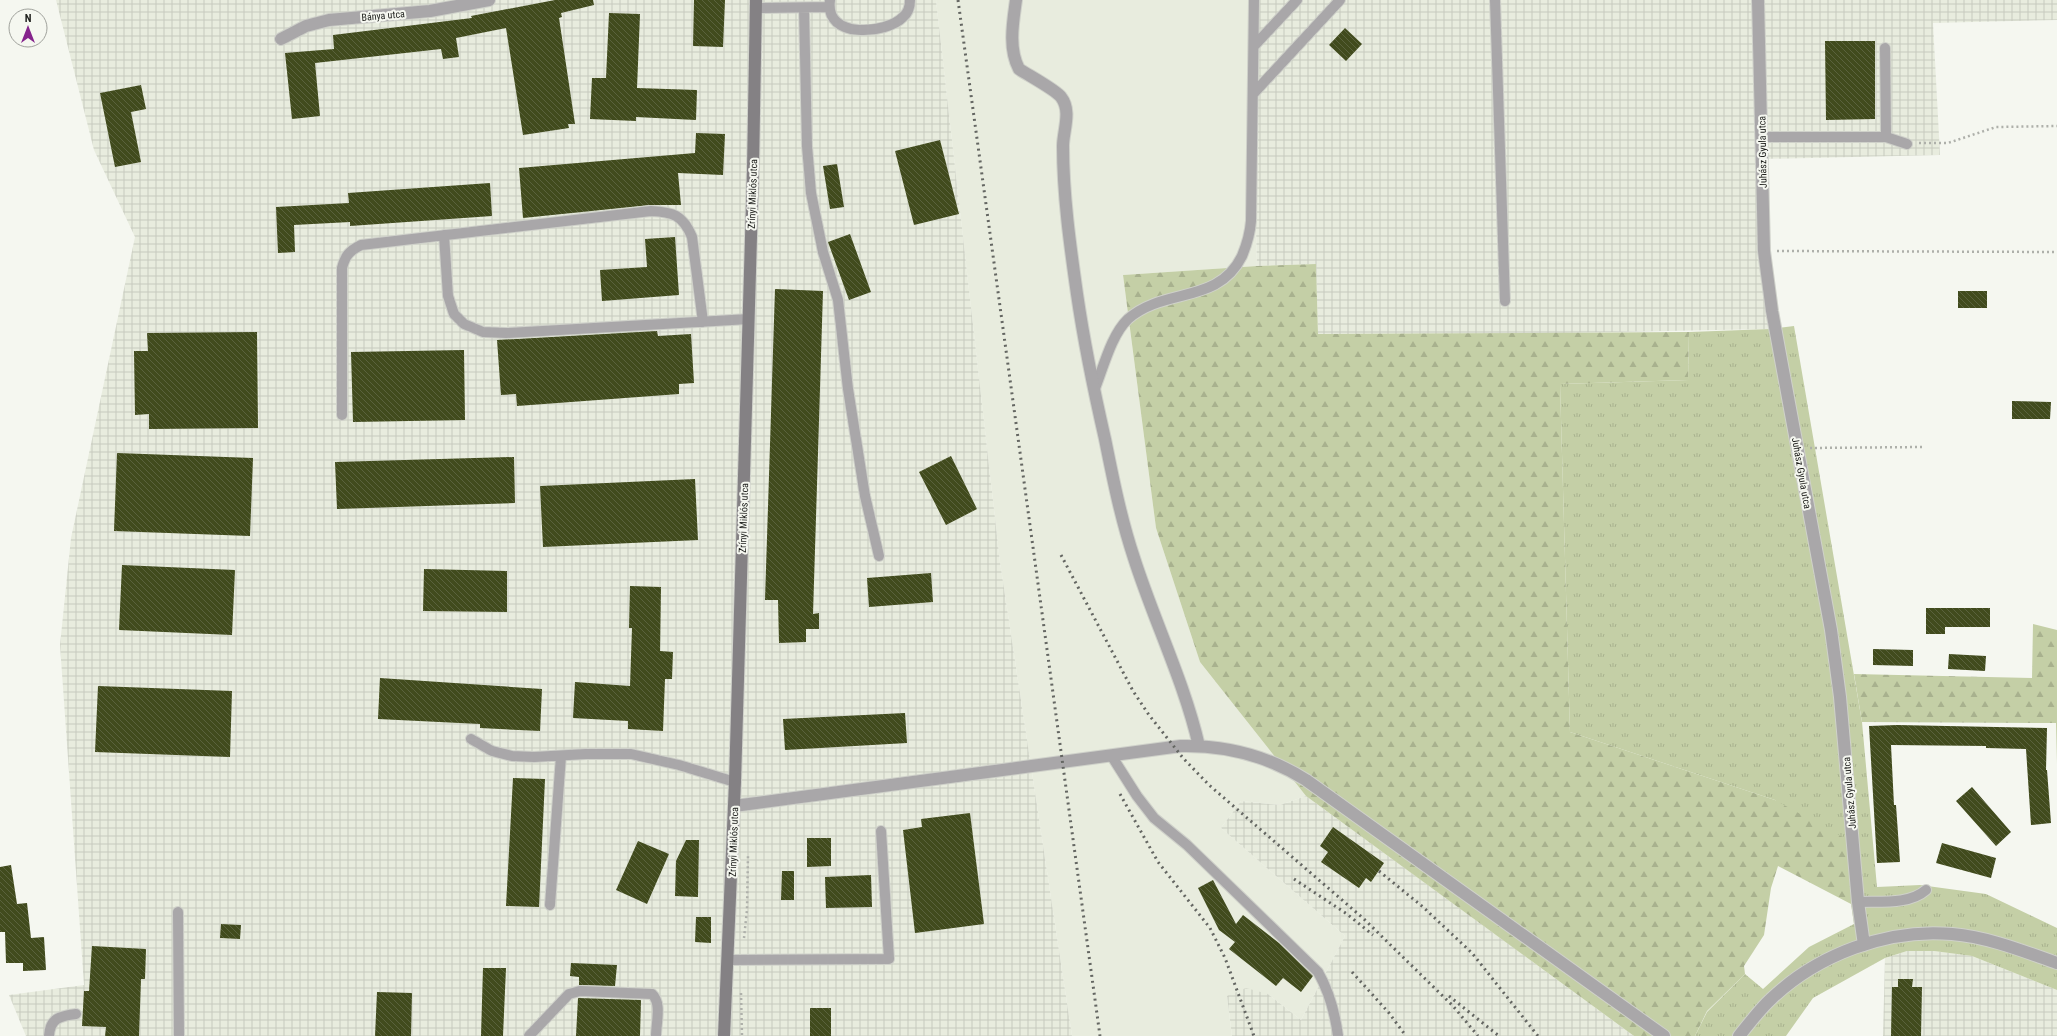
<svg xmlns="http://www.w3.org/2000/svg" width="2057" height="1036" viewBox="0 0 2057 1036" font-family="'Roboto Condensed',sans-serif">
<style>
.built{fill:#e8ecde}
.industrial{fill:url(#industrial-grid)}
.grass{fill:url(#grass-tufts)}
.forest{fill:url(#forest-firs)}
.building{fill:url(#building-back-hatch)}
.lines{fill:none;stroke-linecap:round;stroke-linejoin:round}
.lane-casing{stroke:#cfd1ca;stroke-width:12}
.street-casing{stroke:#cfd1ca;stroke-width:14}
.secondary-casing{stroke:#cfd1ca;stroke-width:14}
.path{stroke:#aeb0aa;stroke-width:2.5;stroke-dasharray:2 3;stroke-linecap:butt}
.lane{stroke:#a9a7a9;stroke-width:10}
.street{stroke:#a9a7a9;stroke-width:12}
.secondary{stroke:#848184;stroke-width:12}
.rail{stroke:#646662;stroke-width:3;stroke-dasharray:2 4;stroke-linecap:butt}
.labels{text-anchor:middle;stroke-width:4;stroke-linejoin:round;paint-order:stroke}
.street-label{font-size:10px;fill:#21221f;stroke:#f5f7f0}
</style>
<defs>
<pattern id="industrial-grid" width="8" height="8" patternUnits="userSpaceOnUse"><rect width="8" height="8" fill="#e8ecde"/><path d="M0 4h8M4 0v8" fill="none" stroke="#c7cabe"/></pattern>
<pattern id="grass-tufts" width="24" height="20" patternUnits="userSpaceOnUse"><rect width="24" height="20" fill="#c4cfa6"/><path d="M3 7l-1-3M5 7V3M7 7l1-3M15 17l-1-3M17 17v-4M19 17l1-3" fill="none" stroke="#a8b18e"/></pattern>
<pattern id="forest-firs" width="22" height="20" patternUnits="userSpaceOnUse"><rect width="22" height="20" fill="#c4cfa6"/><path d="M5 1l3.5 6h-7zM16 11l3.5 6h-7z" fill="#a8b18e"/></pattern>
<pattern id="building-back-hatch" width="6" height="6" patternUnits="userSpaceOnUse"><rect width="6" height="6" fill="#414b1d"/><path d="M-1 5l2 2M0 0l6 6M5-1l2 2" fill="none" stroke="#5a623d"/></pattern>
</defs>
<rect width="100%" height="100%" fill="#f5f7f0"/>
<path class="built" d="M 936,0 L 1250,0 L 1257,266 L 1123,275 L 1156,528 L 1200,662 L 1306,796 L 1280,805 L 1241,801 L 1221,828 L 1345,936 L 1301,1020 L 1268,994 L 1227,996 L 1232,1036 L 1072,1036 L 1000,562 Z"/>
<path class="industrial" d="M 56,0 L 936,0 L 1000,562 L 1072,1036 L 26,1036 L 9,995 L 84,985 L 60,645 L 71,538 L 135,237 L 94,150 Z
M 1250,0 L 2057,0 L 2057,20 L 1933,23 L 1940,155 L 1762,159 L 1770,329 L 1505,334 L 1318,334 L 1316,264 L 1257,266 Z
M 1306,796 L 1488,929 L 1634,1036 L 1232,1036 L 1227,996 L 1246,988 L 1268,994 L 1301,1020 L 1345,936 L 1221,828 L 1241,801 L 1280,805 Z
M 1907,951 L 1934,951 L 1972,956 L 2057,990 L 2057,1036 L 1883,1036 L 1885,958 Z"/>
<path class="grass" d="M 1794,326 L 1862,722 L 1877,887 L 1920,885 L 1986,894 L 2057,928 L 2057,990 L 1972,956 L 1934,951 L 1907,951 L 1885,958 L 1813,998 L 1786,1036 L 1695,1036 L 1707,1012 L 1745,974 L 1763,989 L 1809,947 L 1854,924 L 1851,904 L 1853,875 L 1775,800 L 1570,732 L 1560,384 L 1688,380 L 1689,332 L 1770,329 Z"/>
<path class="forest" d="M 1316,264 L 1318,334 L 1689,332 L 1688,380 L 1560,384 L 1570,732 L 1775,800 L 1848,840 L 1853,875 L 1851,904 L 1778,866 L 1771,888 L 1764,935 L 1744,966 L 1745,974 L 1707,1011 L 1695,1036 L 1634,1036 L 1306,796 L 1200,662 L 1156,528 L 1123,275 L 1257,266 Z
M 2033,624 L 2057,630 L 2057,764 L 2056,723 L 1862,722 L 1854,674 L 2032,678 Z"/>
<path class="building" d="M 555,0 L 593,0 L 594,5 L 561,13 L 562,17 L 559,18 L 575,124 L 568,124 L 569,128 L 523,135 L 506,28 L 456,38 L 459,57 L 443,59 L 441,49 L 315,63 L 320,116 L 292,119 L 285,53 L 334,49 L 333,35 L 472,18 L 471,16 Z
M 694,0 L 725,0 L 723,47 L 693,46 Z
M 609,13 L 640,14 L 637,88 L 697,90 L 696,120 L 636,117 L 636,121 L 590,119 L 592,78 L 606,78 Z
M 1345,28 L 1362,44 L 1346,61 L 1329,45 Z
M 1825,41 L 1875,41 L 1875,119 L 1826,120 Z
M 141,85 L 146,109 L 131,112 L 141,162 L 115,167 L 100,93 Z
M 696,133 L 725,134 L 723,175 L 678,173 L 681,205 L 650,205 L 523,218 L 519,168 L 695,153 Z
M 940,140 L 959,214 L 914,225 L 895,151 Z
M 837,164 L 844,207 L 830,209 L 823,166 Z
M 490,183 L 492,216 L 350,226 L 350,222 L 294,225 L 295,252 L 278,253 L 276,207 L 349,203 L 348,193 Z
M 850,234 L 871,292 L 849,300 L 828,242 Z
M 675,237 L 679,295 L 602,301 L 600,270 L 647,267 L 645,239 Z
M 775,289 L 823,291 L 813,614 L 819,613 L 819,629 L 806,629 L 806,642 L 779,643 L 778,600 L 765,600 Z
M 1958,291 L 1987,291 L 1987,308 L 1958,308 Z
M 657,331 L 658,336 L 691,334 L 694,383 L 679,384 L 679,394 L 517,406 L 516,394 L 501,395 L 497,340 Z
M 257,332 L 258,428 L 149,429 L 149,414 L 135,415 L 134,351 L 148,351 L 147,333 Z
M 464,350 L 465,420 L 353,422 L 351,352 Z
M 2012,401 L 2051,402 L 2050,419 L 2012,419 Z
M 117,453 L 253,458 L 250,536 L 114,531 Z
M 951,456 L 977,509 L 946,525 L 919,472 Z
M 514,457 L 515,503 L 337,509 L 335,462 Z
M 695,479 L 698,540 L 543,547 L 540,486 Z
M 122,565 L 235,570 L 232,635 L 119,630 Z
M 424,569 L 507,571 L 507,612 L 423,611 Z
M 931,573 L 933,602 L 869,607 L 867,578 Z
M 630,586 L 661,587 L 660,651 L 673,652 L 672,679 L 665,679 L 663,731 L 628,729 L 628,721 L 573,718 L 575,682 L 630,686 L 632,628 L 629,628 Z
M 1926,608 L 1990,608 L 1990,627 L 1945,627 L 1945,634 L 1926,634 Z
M 1873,649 L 1913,650 L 1913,666 L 1873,665 Z
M 1949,654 L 1986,656 L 1985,671 L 1948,669 Z
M 380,678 L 542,689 L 540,731 L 480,728 L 480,724 L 378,719 Z
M 98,686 L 232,691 L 230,757 L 95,752 Z
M 905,713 L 907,743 L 785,750 L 783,719 Z
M 1897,725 L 2047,728 L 2046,770 L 2047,770 L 2051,823 L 2031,825 L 2026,749 L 1986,748 L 1986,746 L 1891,745 L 1894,805 L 1896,805 L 1900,862 L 1877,863 L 1869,726 Z
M 513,778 L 545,779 L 539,907 L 506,906 Z
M 1972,787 L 2011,832 L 1996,846 L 1956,801 Z
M 970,813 L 984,924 L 915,933 L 903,830 L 922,827 L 921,819 Z
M 1333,827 L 1384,863 L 1371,882 L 1366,878 L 1359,888 L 1321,862 L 1328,852 L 1320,846 Z
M 807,838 L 831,838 L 831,866 L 807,867 Z
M 686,840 L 699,840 L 698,897 L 675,896 L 676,861 Z
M 638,841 L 669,854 L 647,904 L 616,890 Z
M 1942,843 L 1996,858 L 1991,878 L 1936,863 Z
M 11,865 L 17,904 L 27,903 L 31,938 L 44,937 L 46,970 L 23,971 L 23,963 L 6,963 L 5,932 L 0,932 L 0,867 Z
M 782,871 L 794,871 L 794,900 L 781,900 Z
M 871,875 L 872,907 L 826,908 L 825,877 Z
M 1213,880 L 1236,924 L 1243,915 L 1279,943 L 1313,976 L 1301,992 L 1283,978 L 1276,986 L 1229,949 L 1235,942 L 1219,930 L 1198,888 Z
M 696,917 L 711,917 L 711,943 L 695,942 Z
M 221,924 L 241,925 L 240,939 L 220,938 Z
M 92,946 L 146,949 L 145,979 L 141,979 L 139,1036 L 105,1036 L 106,1027 L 82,1026 L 84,991 L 89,991 Z
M 571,963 L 617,965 L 615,986 L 579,985 L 579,977 L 570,976 Z
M 483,968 L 506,968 L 503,1036 L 481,1036 Z
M 1898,979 L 1913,979 L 1912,987 L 1922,987 L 1921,1036 L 1891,1036 L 1892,987 L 1898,987 Z
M 377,992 L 412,993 L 411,1036 L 375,1036 Z
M 578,998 L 641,1000 L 640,1036 L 576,1036 Z
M 810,1008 L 831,1008 L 831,1036 L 810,1036 Z"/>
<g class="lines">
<g class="lane-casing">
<path id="lane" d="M 830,0 C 824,40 887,34 903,17 C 908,13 910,6 910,0
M 1495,0 L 1505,301
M 756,8 L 829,7
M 804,8 L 807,146 L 811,193 L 823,252 L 838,300 L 848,389 L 865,496 L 879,556
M 1254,46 L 1297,0
M 1885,48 L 1886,137
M 1253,94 L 1340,0
M 1762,137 L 1886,137 L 1907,144
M 444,235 L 448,296 L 454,314 L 464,324 L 483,332 L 506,333 L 749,319
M 1094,391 C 1103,369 1111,335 1128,319 C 1164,287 1218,305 1242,256 C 1247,244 1250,234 1251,221 L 1254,0
M 342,415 L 342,268 C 345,256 349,251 361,245 L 651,211 C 673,212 683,215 692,237 L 703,322
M 471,739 L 492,751 L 512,756 L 534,757 L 586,754 L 631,754 L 679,765 L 735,782
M 1111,755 L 1137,796 L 1154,818 L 1187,845 L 1318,972 C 1330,993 1335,1013 1338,1036
M 1858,902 C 1879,901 1909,905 1926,890
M 550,905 L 561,756
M 178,912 L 179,1036
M 729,960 L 889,959 L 881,831
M 49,1036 C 50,1018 60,1016 76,1014
M 529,1036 L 569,994 L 580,991 L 652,994 C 662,1003 656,1023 656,1036"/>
</g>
<g class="street-casing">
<path id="street" d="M 1016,0 C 1013,22 1008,48 1019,69 C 1028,75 1056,90 1061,97 C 1072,111 1063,131 1063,146 C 1063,195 1070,245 1077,294 C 1084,342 1094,391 1105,439 C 1113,479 1121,519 1134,558 C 1154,621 1184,681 1199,746
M 1758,0 L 1764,251 L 1772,311 L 1831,630 L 1840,697 L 1858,902 L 1864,945
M 281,39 L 306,26 L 329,20 L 430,11 L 489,0
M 734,806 L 1181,746 C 1226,745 1268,756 1306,780 L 1664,1036
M 1739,1036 C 1749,1024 1759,1010 1771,999 C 1817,955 1887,928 1952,934 C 1988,937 2023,951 2057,963"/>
</g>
<g class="secondary-casing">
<path id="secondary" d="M 724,1036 L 735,782 L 753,169 L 756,0"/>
</g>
<path class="path" d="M 1919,143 L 1948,143 L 1996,127 L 2057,126
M 1777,251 L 2057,252
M 1810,448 L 1924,447
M 744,938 L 747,910 L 748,855
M 741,993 L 742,1036"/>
<use href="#lane" class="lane"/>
<use href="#street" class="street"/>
<use href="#secondary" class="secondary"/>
<path class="rail" d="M 958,0 L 1100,1036
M 1061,555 L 1133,691 L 1149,715 L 1183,758 L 1209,785 L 1364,919 L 1453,1006 L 1478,1036
M 1120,794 L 1158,862 L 1210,928 L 1225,958 L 1254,1036
M 1379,871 L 1423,907 L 1472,953 L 1538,1036
M 1294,879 L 1347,914 L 1373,935
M 1352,972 L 1389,1013 L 1406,1036
M 1449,996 L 1499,1036"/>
</g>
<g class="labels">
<g class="street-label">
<text transform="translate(383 15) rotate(-5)" y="4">Bánya utca</text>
<text transform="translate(1762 152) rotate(-91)" y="4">Juhász Gyula utca</text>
<text transform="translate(752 194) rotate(-88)" y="4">Zrínyi Miklós utca</text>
<text transform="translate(1802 473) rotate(80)" y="4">Juhász Gyula utca</text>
<text transform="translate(743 518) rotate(-88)" y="4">Zrínyi Miklós utca</text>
<text transform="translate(1849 793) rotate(-95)" y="4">Juhász Gyula utca</text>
<text transform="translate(733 842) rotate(-88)" y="4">Zrínyi Miklós utca</text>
</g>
</g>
<g transform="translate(28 28)"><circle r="19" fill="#f5f7f0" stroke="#a0a29c"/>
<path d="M0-3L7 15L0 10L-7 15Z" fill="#85238c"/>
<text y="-6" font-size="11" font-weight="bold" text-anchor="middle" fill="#21221f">N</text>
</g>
</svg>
